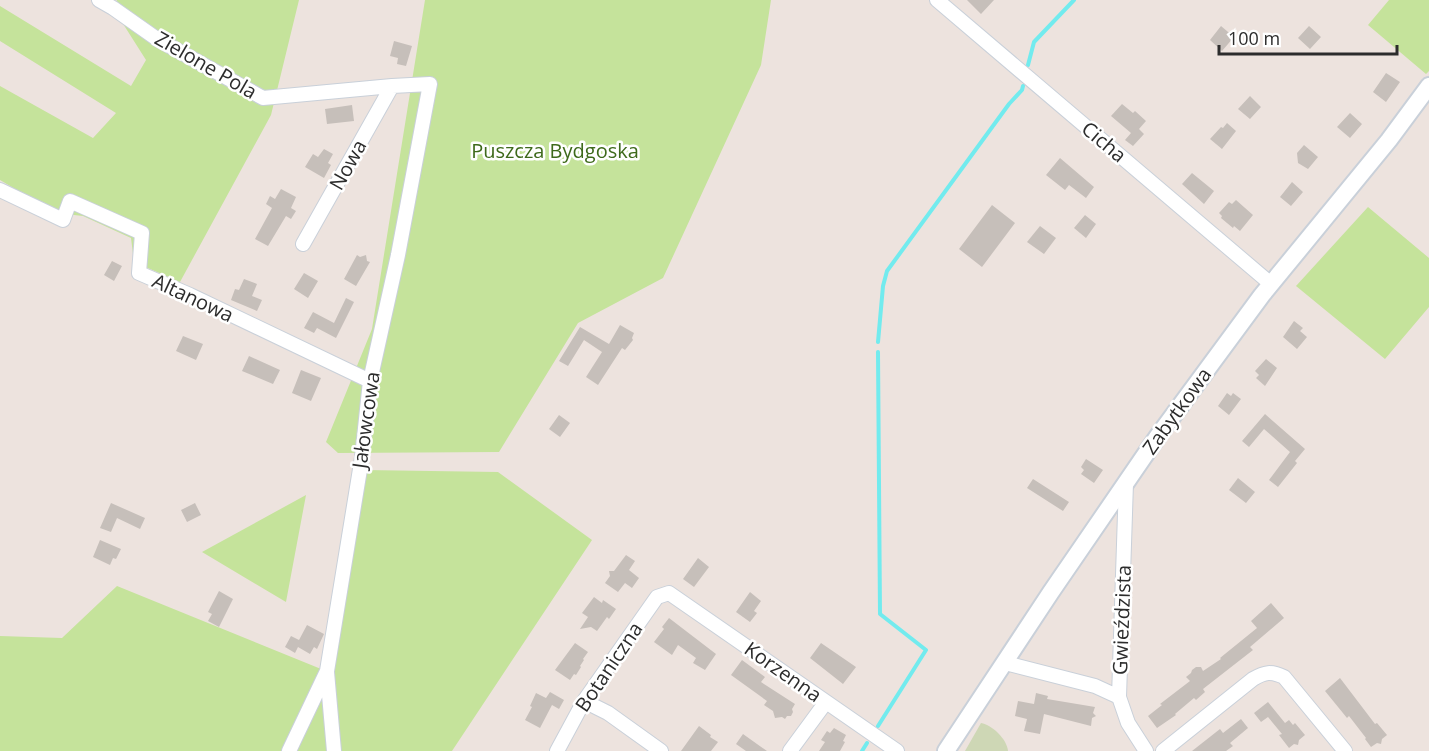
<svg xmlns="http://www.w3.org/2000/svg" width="1429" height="751" viewBox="0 0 1429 751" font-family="'Open Sans',sans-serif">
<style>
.green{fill:#c5e39b}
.cemetery{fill:#ced7b5}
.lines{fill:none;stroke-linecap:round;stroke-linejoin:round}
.stream{stroke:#72ebee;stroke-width:4}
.building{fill:#c6bfba}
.minor-casing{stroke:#c9d0d9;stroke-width:16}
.tertiary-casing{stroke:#c9d0d9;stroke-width:20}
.minor{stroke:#fff;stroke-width:14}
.tertiary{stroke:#fff;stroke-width:16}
.labels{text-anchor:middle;stroke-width:5;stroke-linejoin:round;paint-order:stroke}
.street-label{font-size:20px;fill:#2c2c2c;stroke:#fff}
.park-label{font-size:20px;fill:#3e6a1b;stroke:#fff}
</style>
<rect width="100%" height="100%" fill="#ede3de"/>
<path class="green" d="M 117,0 L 299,0 L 271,115 L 180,282 L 134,262 L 131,238 L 83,216 L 56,213 L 0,180 L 0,86 L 93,138 L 116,113 L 0,41 L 0,6 L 131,86 L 146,60 L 113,8 Z
M 425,0 L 771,0 L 761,65 L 663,278 L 578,323 L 499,452 L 338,453 L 326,442 L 372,329 Z
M 1389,0 L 1429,0 L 1429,71 L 1426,74 L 1368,25 Z
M 1368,207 L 1429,258 L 1429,307 L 1385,359 L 1296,286 Z
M 364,470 L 498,472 L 592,540 L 452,751 L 0,751 L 0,636 L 62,638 L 117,586 L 326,671 Z
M 306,495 L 286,602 L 202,552 Z"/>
<path class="cemetery" d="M 981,723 C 992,725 1007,739 1008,751 L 965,751 Z"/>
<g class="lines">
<path class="stream" d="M 1028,65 L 1034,42 L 1074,0
M 878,342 L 883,286 L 887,271 L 1009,104 L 1022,90 L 1023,86
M 878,352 L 880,614 L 926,650 L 878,726
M 862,751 L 867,743"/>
</g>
<path class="building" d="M 967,0 L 994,0 L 981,14 Z
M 1221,26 L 1234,37 L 1222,51 L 1210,40 Z
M 1309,26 L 1321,37 L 1310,49 L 1298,38 Z
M 394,41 L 412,46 L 406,66 L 397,64 L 398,58 L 390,56 Z
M 1386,73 L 1400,82 L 1386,102 L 1373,92 Z
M 1250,96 L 1261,107 L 1250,119 L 1238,109 Z
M 1122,104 L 1133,113 L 1135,111 L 1146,121 L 1139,129 L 1144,134 L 1133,146 L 1125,140 L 1131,133 L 1111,116 Z
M 352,105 L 354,121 L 327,124 L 325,109 Z
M 1350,113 L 1362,124 L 1350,138 L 1337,127 Z
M 1227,123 L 1236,131 L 1222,149 L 1210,139 L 1221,127 L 1223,128 Z
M 1304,145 L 1318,157 L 1308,169 L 1298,163 L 1297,153 Z
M 324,149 L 333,154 L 328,163 L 331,165 L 324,178 L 305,167 L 313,154 L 318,157 Z
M 1060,158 L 1094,187 L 1086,198 L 1069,185 L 1065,190 L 1046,175 Z
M 1192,173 L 1214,191 L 1204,204 L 1182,184 Z
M 1292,182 L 1303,192 L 1291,206 L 1280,197 Z
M 281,189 L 296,197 L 291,208 L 296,211 L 291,219 L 286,216 L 268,246 L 255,239 L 272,208 L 266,204 L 270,196 L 275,199 Z
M 1236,200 L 1253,215 L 1240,231 L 1234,226 L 1233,228 L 1221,218 L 1222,216 L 1219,213 L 1229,202 L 1232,204 Z
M 992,205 L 1015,223 L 982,267 L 959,249 Z
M 1085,215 L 1096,224 L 1086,238 L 1074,228 Z
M 1040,226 L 1056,238 L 1044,254 L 1027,242 Z
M 357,255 L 360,257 L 366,255 L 367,261 L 370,262 L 356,286 L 344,279 Z
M 112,261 L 122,266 L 114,281 L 104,275 Z
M 304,273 L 318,281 L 308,298 L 294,289 Z
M 244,279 L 257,284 L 252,296 L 262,300 L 257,311 L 231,300 L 235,289 L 239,290 Z
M 346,298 L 354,302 L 336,338 L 317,328 L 314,333 L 304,328 L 313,312 L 334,323 Z
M 1294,321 L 1303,328 L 1300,331 L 1307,337 L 1297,349 L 1283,337 Z
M 620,325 L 634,333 L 632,338 L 633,340 L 625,350 L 622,348 L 598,385 L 586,377 L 602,352 L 584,340 L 568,366 L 559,361 L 580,327 L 609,344 Z
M 183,336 L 203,344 L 196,360 L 176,351 Z
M 249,356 L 280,370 L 273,384 L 242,371 Z
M 1266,359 L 1277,368 L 1265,386 L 1256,378 L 1259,375 L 1255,371 Z
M 301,370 L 321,378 L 311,401 L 292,393 Z
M 1227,393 L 1231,396 L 1233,393 L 1241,399 L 1229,415 L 1218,406 Z
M 1265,414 L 1305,449 L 1295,461 L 1297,463 L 1278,487 L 1269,480 L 1290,452 L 1264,429 L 1249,447 L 1242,441 Z
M 559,415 L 570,423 L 560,437 L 549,429 Z
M 1086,459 L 1103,470 L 1094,483 L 1081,474 L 1084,470 L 1081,467 Z
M 1238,478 L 1255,492 L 1246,503 L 1229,490 Z
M 1033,479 L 1069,502 L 1063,511 L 1027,488 Z
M 111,503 L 145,518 L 140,529 L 117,518 L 111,532 L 100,528 Z
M 195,503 L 201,515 L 187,522 L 181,510 Z
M 100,540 L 121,549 L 116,559 L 113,558 L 110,565 L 93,557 Z
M 626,555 L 635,561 L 629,570 L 639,578 L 632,588 L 625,583 L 618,592 L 605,583 L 610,576 L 609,571 L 614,571 Z
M 698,558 L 709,567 L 694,587 L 683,579 Z
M 219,591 L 233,599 L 219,627 L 208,621 L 212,614 L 208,612 Z
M 750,592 L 761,601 L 754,611 L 757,613 L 750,622 L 736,612 Z
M 594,597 L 602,603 L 603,600 L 616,609 L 609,619 L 607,617 L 597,631 L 591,627 L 580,629 L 588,617 L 582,613 Z
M 1271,603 L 1284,618 L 1250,647 L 1253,650 L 1203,689 L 1205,692 L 1196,700 L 1194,698 L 1175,714 L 1176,715 L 1157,728 L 1148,716 L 1162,705 L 1160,704 L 1190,681 L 1186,677 L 1191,673 L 1192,670 L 1196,667 L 1201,667 L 1203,671 L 1221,659 L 1220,658 L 1257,628 L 1251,621 Z
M 669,618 L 716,654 L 705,670 L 693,663 L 696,658 L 678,645 L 672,655 L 654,642 L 664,629 L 662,627 Z
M 307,625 L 324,634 L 317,649 L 314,647 L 310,654 L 298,647 L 295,653 L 285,647 L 291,636 L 299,640 Z
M 575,643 L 588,652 L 583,659 L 584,660 L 580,666 L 581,667 L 576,675 L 574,674 L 570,680 L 555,670 Z
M 821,643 L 856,667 L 843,684 L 810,658 Z
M 742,660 L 765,677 L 761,682 L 795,704 L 792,709 L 793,712 L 791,716 L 787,716 L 785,719 L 782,717 L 775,718 L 773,711 L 764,705 L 767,701 L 731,675 Z
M 1340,678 L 1375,724 L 1377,723 L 1387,735 L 1382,739 L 1381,744 L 1377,743 L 1371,747 L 1365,739 L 1366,738 L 1349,716 L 1347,718 L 1325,691 Z
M 550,692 L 564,700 L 559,709 L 552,705 L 540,728 L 525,720 L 532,707 L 530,706 L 536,693 L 546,698 Z
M 1036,693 L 1048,696 L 1047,699 L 1095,707 L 1093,713 L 1096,716 L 1092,718 L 1091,726 L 1044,714 L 1040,734 L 1024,731 L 1027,719 L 1015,716 L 1018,701 L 1034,704 Z
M 1268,702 L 1285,723 L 1289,720 L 1293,725 L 1295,723 L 1305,735 L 1299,740 L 1298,745 L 1294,744 L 1289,748 L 1279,735 L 1282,734 L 1268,717 L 1261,722 L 1254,713 Z
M 1241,719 L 1248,728 L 1230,743 L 1233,746 L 1226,751 L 1192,751 L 1220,729 L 1223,733 Z
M 699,726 L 711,735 L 710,737 L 718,742 L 711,751 L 681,751 Z
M 834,728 L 846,735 L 843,741 L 845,742 L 840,751 L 819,751 L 825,742 L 821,740 L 827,731 L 830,733 Z
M 743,734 L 767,751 L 746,751 L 736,744 Z"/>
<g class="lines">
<g class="minor-casing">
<path id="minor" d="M 99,0 L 113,8 L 157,39 L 263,98 L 392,86 L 430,84 L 398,255 L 370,381 L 362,457 L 327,671 L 289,751
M 937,0 L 1271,284
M 0,190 L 63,220 L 70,201 L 142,233 L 139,273 L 190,295 L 370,381
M 303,244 L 392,86
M 1126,483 L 1119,697 L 1128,723 L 1146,751
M 1005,663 L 1095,686 L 1119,697
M 327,672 L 334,751
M 584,701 L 608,713 L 661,751
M 557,751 L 584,701 L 657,597 L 669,593 L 897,751
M 790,751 L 826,702
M 1163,751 L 1253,679 C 1265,672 1271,671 1284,677 L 1345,751"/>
</g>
<g class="tertiary-casing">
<path id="tertiary" d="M 946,751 L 1051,592 L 1158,436 L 1262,295 L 1389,140 L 1429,86"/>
</g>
<use href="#minor" class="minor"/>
<use href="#tertiary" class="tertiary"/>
</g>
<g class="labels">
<g class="street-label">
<text transform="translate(206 65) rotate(30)" y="7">Zielone Pola</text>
<text transform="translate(1104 142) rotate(40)" y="7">Cicha</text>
<text transform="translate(348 165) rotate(-61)" y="7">Nowa</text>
<text transform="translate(193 298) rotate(25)" y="7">Altanowa</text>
<text transform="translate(1177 411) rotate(-54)" y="7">Zabytkowa</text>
<text transform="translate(366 420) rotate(-82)" y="7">Jałowcowa</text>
<text transform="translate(1122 620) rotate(-88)" y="7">Gwieździsta</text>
<text transform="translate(609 667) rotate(-56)" y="7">Botaniczna</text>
<text transform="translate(783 672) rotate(35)" y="7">Korzenna</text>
</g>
<g class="park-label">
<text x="555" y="158">Puszcza Bydgoska</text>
</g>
</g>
<path d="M1219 45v9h178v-9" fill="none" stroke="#2c2c2c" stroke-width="3"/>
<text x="1228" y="45" font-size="18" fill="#2c2c2c" stroke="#ffffff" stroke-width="4.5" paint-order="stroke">100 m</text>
</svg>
